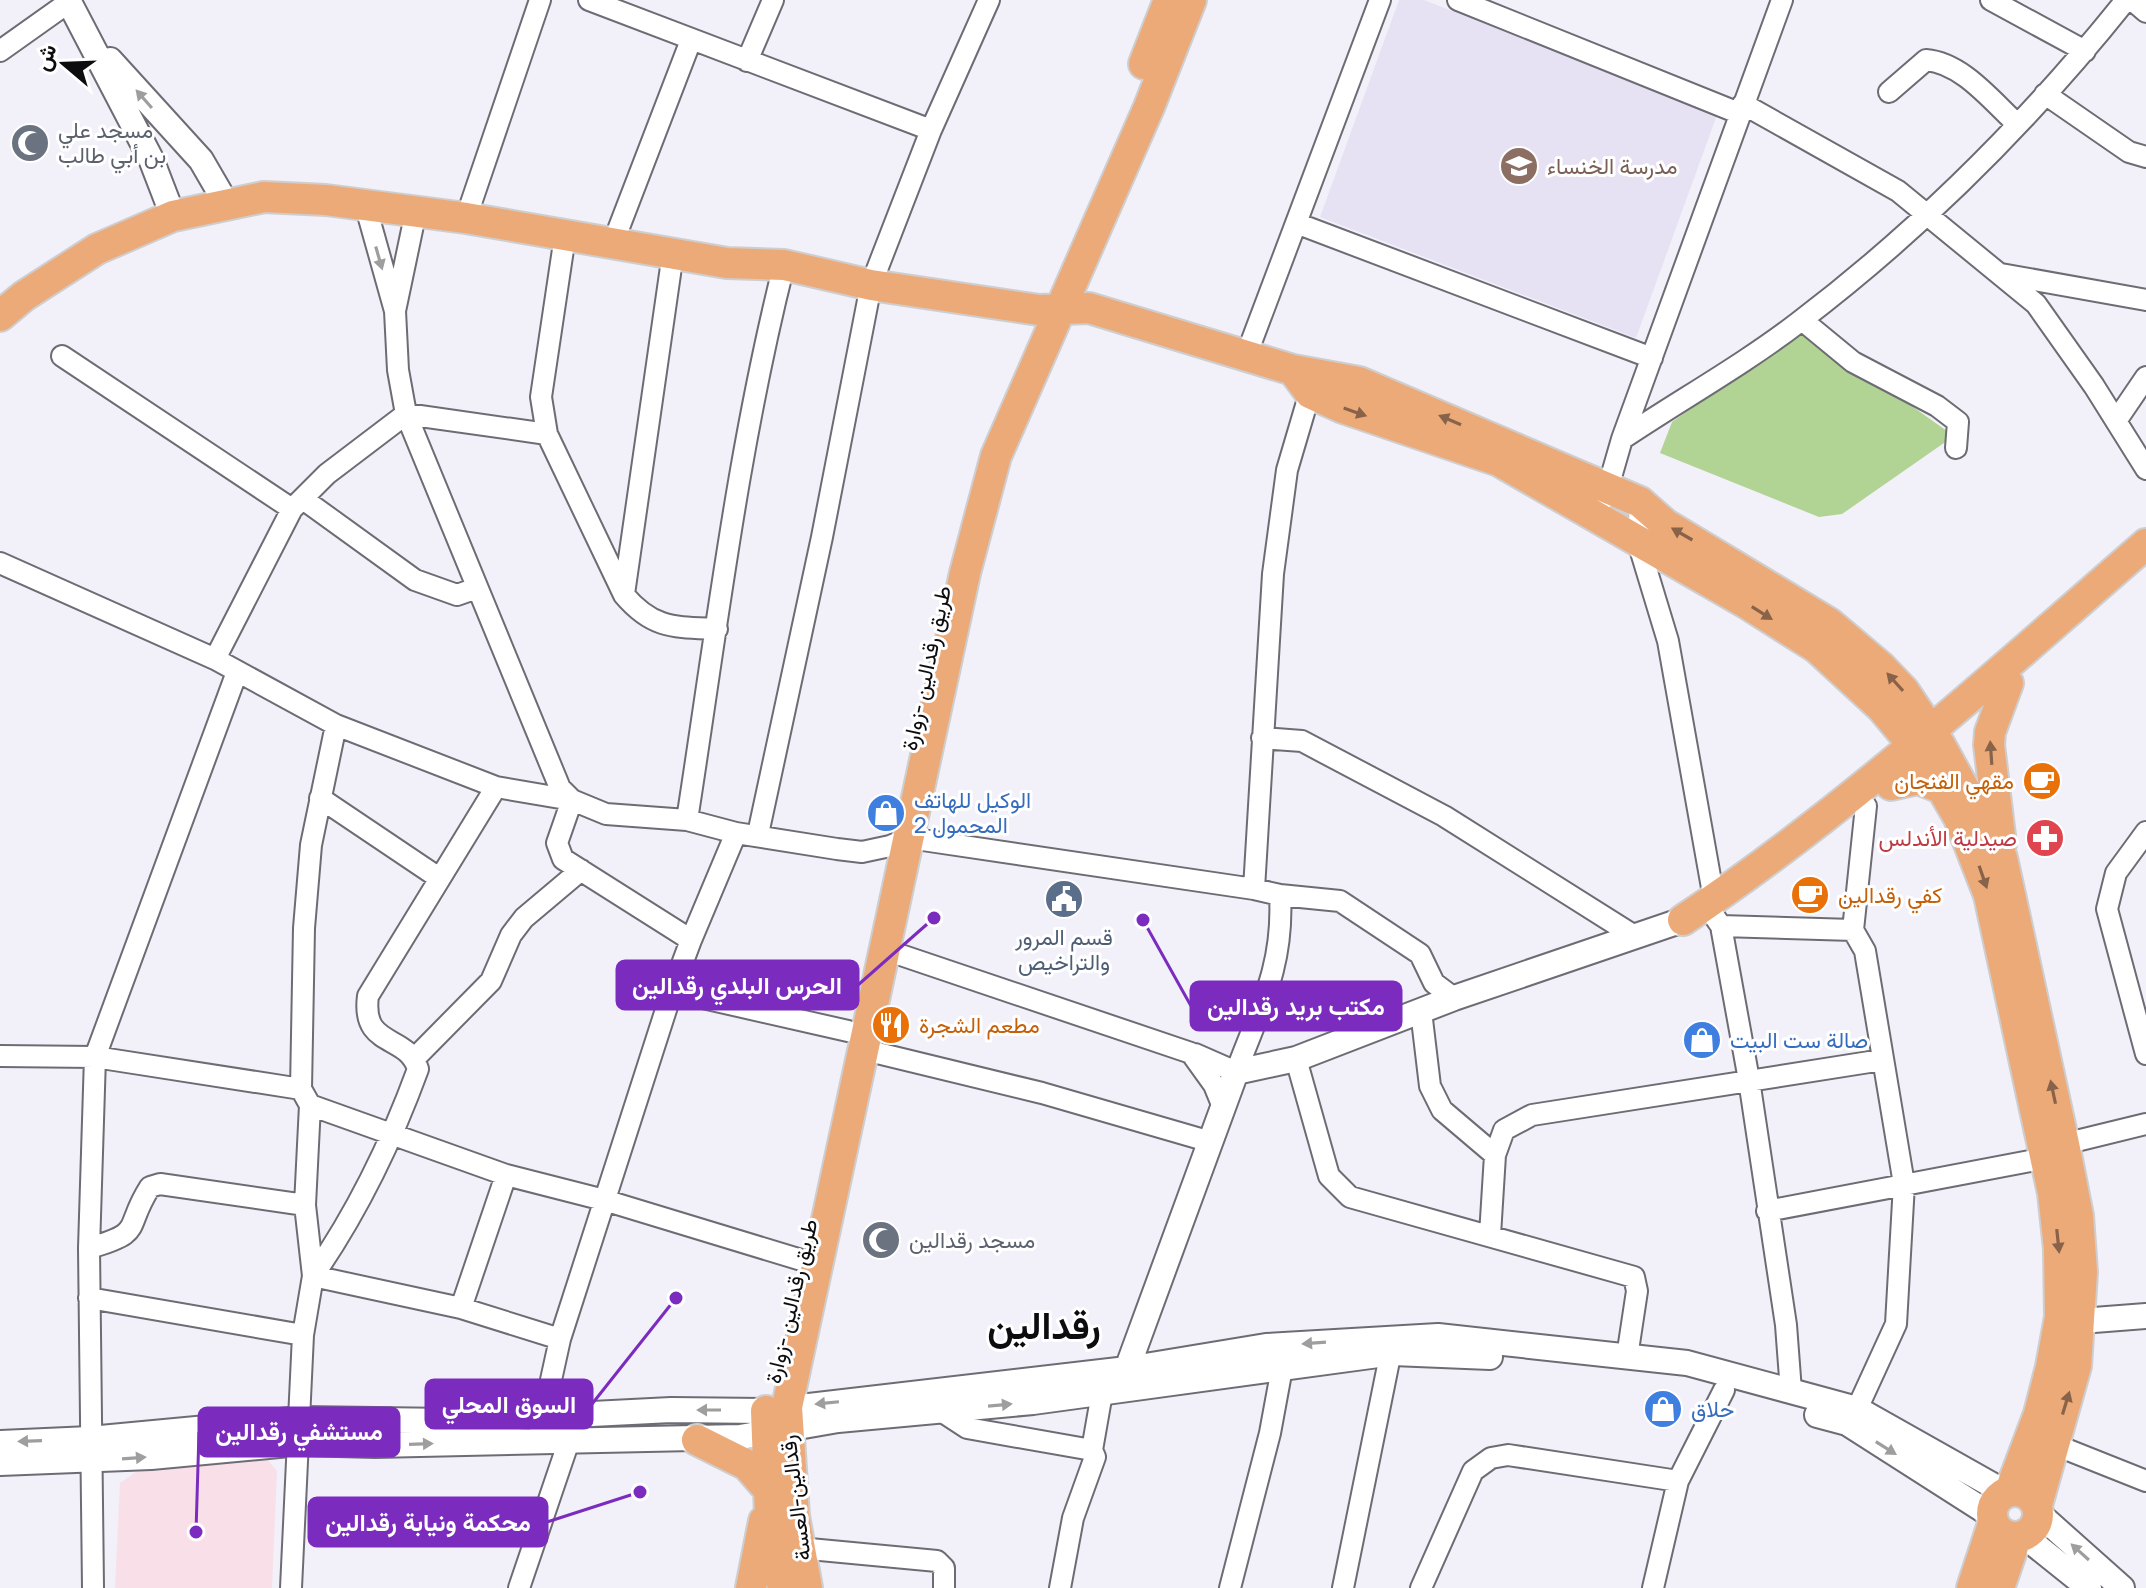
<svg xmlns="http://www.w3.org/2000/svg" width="2146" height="1588" viewBox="0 0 2146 1588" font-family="'Golos Text',Vazirmatn,sans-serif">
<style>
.built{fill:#e6e2f3}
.medical{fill:#f9e0e8}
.green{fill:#b1d393}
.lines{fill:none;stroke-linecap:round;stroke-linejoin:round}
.minor-casing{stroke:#6d6c74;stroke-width:24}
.tertiary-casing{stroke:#6d6c74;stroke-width:28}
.primary-casing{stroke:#cfcecf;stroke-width:34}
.minor{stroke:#fff;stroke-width:20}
.tertiary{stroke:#fff;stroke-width:24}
.primary{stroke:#ecaa79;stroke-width:30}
.oneway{fill:#9e9e9f}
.oneway2{fill:#886349}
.labels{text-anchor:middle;stroke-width:6;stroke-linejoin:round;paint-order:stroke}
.worship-label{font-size:22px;fill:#5b616d;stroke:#fff;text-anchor:start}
.education-label{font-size:22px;fill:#785e54;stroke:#fff;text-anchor:start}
.street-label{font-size:22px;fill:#0d0c0f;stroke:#fff}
.food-label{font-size:22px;fill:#c56008;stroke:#fff;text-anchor:start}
.shop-label{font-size:22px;fill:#366cbe;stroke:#fff;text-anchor:start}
.health-label{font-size:22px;fill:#be3a42;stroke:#fff;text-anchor:end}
.service-label{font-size:22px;fill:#4e5e75;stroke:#fff}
.town-label{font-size:38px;font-weight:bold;fill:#0d0c0f;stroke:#fff}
.leader{fill:none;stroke:#7b2cbf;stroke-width:3}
.callout-dot{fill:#7b2cbf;stroke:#fff;stroke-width:3}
.callout{fill:#7b2cbf;stroke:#7b2cbf;stroke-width:3}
.callout-label{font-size:24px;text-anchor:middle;font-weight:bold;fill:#fff}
</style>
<rect width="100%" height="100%" fill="#f2f0f9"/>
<path class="built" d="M 1399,0 L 1424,0 L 1717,115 L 1636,338 L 1320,217 Z"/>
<path class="medical" d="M 260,1451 L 277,1471 L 272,1588 L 115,1588 L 120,1483 L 146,1465 Z"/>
<path class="green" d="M 1803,329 L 1954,436 L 1842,514 L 1819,517 L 1660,453 L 1672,422 Z"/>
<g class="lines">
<g class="minor-casing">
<path id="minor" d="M 589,0 L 931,130
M 1458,0 L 1741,114
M 1991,0 L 2085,51
M 2132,0 L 2146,12
M 0,51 L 69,2
M 747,61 L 773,0
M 1889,92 L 1926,60 C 1962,63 1991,100 2016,123
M 2045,94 L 2129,152 L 2146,157
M 1743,104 L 1898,191 L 2036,304 L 2094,386 L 2146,469
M 365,204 L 395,311 L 398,370 L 406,414 L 560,788 L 572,800 L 606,814 L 687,820 L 736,833 L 837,849 L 862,852 L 890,846 L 909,838 L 1254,889 L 1273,574 L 1287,470 L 1313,382
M 466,218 L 540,0
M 1296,223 L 1652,358
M 565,236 L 541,397 L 547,434 L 624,595 C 653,629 674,627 717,629
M 613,243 L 691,40
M 2001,274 L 2146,300
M 395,311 L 416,211
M 1802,320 L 1853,362 L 1937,406 L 1958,422 L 1956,448
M 62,356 L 292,509
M 1246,356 L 1380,0
M 2116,421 L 2146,377
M 1622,439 C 1680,400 1743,365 1799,322 C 1920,230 2031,119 2126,0
M 1605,498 L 1622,439 L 1782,0
M 303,499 L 415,580 L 457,595 L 477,588
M 1640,502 L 1638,542 L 1668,641 L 1714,899 L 1712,913 L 1721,926 L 1749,1080 L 1786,1325 L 1791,1391
M 0,563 L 215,659 L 336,725 L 496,787 L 572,800 L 557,843 L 563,859 L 691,940 L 672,991
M 624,594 L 673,253
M 215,659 L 292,509 L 327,474 L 406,414 L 547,434
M 1262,738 L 1302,741 L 1444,816 L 1636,937
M 496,787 L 368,996 C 361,1049 407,1033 418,1069 C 391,1143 358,1211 313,1276 L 461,1308 L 560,1339
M 320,798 L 439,878
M 687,820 C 716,634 738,447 784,265
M 2146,832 L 2116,873 L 2107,909 L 2146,1054
M 758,834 L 822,537 L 871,285 L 931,130 L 989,0
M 1280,895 L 1340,901 L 1420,954 L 1434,983 L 1454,998
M 1721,926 L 1853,930
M 691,940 L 736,833
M 883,949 L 1191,1053 L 1214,1085 L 1223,1107
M 1421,1011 L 1430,1086 L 1442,1110 L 1495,1155
M 865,1050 L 1042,1093 L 1211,1142
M 1195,1054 L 1236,1072 C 1260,1008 1284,966 1280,895 L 1254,889
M 0,1056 L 95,1057 L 301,1089
M 415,1058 L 491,981 L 511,935 L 524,918 L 581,870
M 1296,1059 L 1329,1176 L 1350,1197 L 1634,1277 L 1637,1291 L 1627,1357
M 310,1105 L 506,1175 L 604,1200 L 818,1265
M 2064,1144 L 2146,1124
M 1767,1211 L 2046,1158
M 1490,1235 L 1495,1155 L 1504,1130 L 1532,1115 L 1882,1060
M 89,1248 C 146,1232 123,1229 150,1187 L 160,1184 L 305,1205
M 89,1298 L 303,1335
M 461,1308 L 506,1175
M 1857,1409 L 1896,1324 L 1904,1184 L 1865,951 L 1853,930 L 1866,806
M 941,1411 L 967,1428 L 1092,1450 L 1095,1457 L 1073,1518 L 1060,1588
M 540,1430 L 560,1339 L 672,991 L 848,1031
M 2053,1444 L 2146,1481
M 1092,1450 L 1102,1393
M 799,1548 L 937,1561 L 944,1568 L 944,1588
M 93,1588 L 89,1248 L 95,1057 L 237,672
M 291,1588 L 303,1335 L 313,1276 L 305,1205 L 310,1105 L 301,1089 L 304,928 L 311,845 L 336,725
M 519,1588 L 573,1429
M 1230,1588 L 1270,1433 L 1282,1368
M 1343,1588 L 1393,1341
M 1421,1588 L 1473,1471 L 1491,1458 L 1508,1455 L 1678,1481
M 1653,1588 L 1678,1481 L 1724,1390"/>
</g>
<g class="tertiary-casing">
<path id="tertiary" d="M 68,0 L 151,159 L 173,216
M 110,60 L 201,160 L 226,203
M 2061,1317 L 2081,1321 L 2146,1316
M 1118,1378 L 1127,1369 L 1236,1072 L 1296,1059 L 1454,998 L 1683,920
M 1817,1415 L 1847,1423 L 1991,1515
M 0,1443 L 90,1439 L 301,1419 L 451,1421 L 671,1410 L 766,1411 L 1127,1369 L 1266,1346 L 1438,1336 L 1687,1363 L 1857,1409 L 2006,1493
M 0,1463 L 151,1457 L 300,1443 L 375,1445 L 740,1437 L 838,1420 L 1033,1402 L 1393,1353 L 1490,1357
M 2039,1514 L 2122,1588
M 2024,1536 L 2089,1588"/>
</g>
<g class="primary-casing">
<path id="primary" d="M 1144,64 L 1169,0
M 0,316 L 24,296 L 97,249 L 173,216 L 264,197 L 326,200 L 466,218 L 727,263 L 784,265 L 871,285 L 1039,310 L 1089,308 L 1293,370 L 1359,382 L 1640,502 L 1665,524 L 1829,623 L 1881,667 L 1904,691 L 1940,745 L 2002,858 L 2064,1144 L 2078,1216 L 2082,1272 L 2076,1366 L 2037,1505
M 1293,370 L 1310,393 L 1343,408 L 1499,461 L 1746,603 L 1817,648 L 1882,708 L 1924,758 L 1959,818 L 1989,895 L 2053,1193 L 2059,1249 L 2060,1317 L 2051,1367 L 2039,1414 L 2010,1491
M 1891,785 L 1918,779 L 1941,788
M 2001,844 L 1989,745 L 1990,732 L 2008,683
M 1683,920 C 1848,810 1996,674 2146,544
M 766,1411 L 770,1515 L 783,1588
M 697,1440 L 747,1465 L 768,1489
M1992 1514a23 23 0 1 1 46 0a23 23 0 1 1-46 0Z
M 751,1588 L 764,1521
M 807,1588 L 794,1516 L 787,1407 L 965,573 L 996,456 L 1149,107 L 1191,0
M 1972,1588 L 1993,1524
M 1999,1588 L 2016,1538"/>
</g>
<use href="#minor" class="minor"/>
<use href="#tertiary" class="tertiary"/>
<use href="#primary" class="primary"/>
</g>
<defs><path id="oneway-solid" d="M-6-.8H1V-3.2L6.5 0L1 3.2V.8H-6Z" transform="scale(2)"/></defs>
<g class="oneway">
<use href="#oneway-solid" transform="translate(144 99) rotate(-131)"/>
<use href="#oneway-solid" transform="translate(379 258) rotate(74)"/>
<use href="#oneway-solid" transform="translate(1314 1343) rotate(176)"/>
<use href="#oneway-solid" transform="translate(827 1403) rotate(174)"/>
<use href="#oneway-solid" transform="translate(1000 1405) rotate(-5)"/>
<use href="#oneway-solid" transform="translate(709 1410) rotate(180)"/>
<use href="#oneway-solid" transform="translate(30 1441) rotate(178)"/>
<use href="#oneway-solid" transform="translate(421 1444) rotate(-2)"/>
<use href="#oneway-solid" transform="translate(1886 1448) rotate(32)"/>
<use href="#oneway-solid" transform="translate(134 1458) rotate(-4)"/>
<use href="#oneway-solid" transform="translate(2080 1552) rotate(-138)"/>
</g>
<g class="oneway2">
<use href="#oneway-solid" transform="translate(1355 412) rotate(19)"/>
<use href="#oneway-solid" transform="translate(1450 420) rotate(-157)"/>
<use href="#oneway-solid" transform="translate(1682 534) rotate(-150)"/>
<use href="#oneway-solid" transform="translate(1762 613) rotate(32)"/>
<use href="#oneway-solid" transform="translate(1895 682) rotate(-132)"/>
<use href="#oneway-solid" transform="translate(1991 753) rotate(-94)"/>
<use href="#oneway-solid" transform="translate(1983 877) rotate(71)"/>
<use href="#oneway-solid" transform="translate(2053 1092) rotate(-102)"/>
<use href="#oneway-solid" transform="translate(2058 1241) rotate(84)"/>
<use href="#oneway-solid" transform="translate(2066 1403) rotate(-73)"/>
</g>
<defs>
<g id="mosque-disc" transform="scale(2)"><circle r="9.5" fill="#6b7280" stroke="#fff"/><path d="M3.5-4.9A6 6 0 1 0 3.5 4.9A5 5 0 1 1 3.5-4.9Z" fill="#fff"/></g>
<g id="school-disc" transform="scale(2)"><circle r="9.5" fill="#8d6e63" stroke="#fff"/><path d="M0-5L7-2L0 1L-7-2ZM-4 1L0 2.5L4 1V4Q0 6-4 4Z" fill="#fff"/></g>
<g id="cafe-disc" transform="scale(2)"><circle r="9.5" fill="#e8710a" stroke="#fff"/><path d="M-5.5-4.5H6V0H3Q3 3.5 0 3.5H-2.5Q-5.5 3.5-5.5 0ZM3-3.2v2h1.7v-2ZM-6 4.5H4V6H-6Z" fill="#fff"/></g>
<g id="shop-disc" transform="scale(2)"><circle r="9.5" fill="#3f7fe0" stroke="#fff"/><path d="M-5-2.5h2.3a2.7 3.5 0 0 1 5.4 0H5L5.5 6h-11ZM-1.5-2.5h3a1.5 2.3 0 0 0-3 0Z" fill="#fff"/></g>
<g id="pharmacy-disc" transform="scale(2)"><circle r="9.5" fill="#e0444e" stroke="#fff"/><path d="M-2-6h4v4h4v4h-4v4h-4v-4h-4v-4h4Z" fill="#fff"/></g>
<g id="civic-disc" transform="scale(2)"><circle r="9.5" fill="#5c6f8a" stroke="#fff"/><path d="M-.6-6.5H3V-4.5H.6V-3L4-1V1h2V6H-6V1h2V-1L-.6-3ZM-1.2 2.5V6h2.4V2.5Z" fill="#fff"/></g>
<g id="restaurant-disc" transform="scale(2)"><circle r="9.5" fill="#e8710a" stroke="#fff"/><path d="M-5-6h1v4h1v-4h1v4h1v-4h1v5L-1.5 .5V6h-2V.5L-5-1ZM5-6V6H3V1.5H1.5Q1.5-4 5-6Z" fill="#fff"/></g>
</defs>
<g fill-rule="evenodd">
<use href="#mosque-disc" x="30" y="143"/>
<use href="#school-disc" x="1519" y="166"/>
<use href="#cafe-disc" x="2042" y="781"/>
<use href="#shop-disc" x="886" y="813"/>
<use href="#pharmacy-disc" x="2045" y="838"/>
<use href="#cafe-disc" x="1810" y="895"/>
<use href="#civic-disc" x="1064" y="899"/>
<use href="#restaurant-disc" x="891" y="1025"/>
<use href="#shop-disc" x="1702" y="1040"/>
<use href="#mosque-disc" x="881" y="1240"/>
<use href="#shop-disc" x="1663" y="1409"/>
</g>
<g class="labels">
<g class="worship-label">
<text x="58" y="138">مسجد علي<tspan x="58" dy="25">بن أبي طالب</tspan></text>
<text x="909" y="1248">مسجد رقدالين</text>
</g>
<g class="education-label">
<text x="1547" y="174">مدرسة الخنساء</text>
</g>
<g class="street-label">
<text transform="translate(926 668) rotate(-78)" y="8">طريق رقدالين -زوارة</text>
<text transform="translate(791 1301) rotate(-77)" y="8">طريق رقدالين -زوارة</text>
<text transform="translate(795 1498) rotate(-97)" y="8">رقدالين-العسة</text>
</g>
<g class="food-label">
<text x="2014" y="789" text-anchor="end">مقهي الفنجان</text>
<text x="1838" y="903">كفي رقدالين</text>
<text x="919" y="1033">مطعم الشجرة</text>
</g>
<g class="shop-label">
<text x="914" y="808">الوكيل للهاتف<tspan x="914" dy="25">المحمول 2</tspan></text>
<text x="1730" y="1048">صالة ست البيت</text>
<text x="1691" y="1417">حلاق</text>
</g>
<g class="health-label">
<text x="2017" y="846">صيدلية الأندلس</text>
</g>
<g class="service-label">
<text x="1064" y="945">قسم المرور<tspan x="1064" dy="25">والتراخيص</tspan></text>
</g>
<g class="town-label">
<text x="1044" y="1339">رقدالين</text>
</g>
</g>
<path class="leader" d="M934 918L858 985M1143 920L1191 1006M676 1298L592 1404M196 1532L199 1432M640 1492L547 1522"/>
<g class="callout-dot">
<circle cx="934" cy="918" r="8"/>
<circle cx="1143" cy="920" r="8"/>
<circle cx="676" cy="1298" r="8"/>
<circle cx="196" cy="1532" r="8"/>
<circle cx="640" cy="1492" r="8"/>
</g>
<g class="callout">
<rect x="617" y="961" width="241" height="48" rx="8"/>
<rect x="1191" y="982" width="210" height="48" rx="8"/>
<rect x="426" y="1380" width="166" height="48" rx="8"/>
<rect x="199" y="1408" width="200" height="48" rx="8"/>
<rect x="309" y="1498" width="238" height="48" rx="8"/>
</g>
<g class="callout-label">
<text x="737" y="994">الحرس البلدي رقدالين</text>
<text x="1296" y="1015">مكتب بريد رقدالين</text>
<text x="509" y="1413">السوق المحلي</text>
<text x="299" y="1440">مستشفي رقدالين</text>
<text x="428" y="1531">محكمة ونيابة رقدالين</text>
</g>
<g transform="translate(64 64) rotate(289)" stroke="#ffffff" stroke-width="6" paint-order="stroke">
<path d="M0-6L14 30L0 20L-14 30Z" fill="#0d0c0f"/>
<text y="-12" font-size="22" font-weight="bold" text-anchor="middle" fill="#0d0c0f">ش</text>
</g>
</svg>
